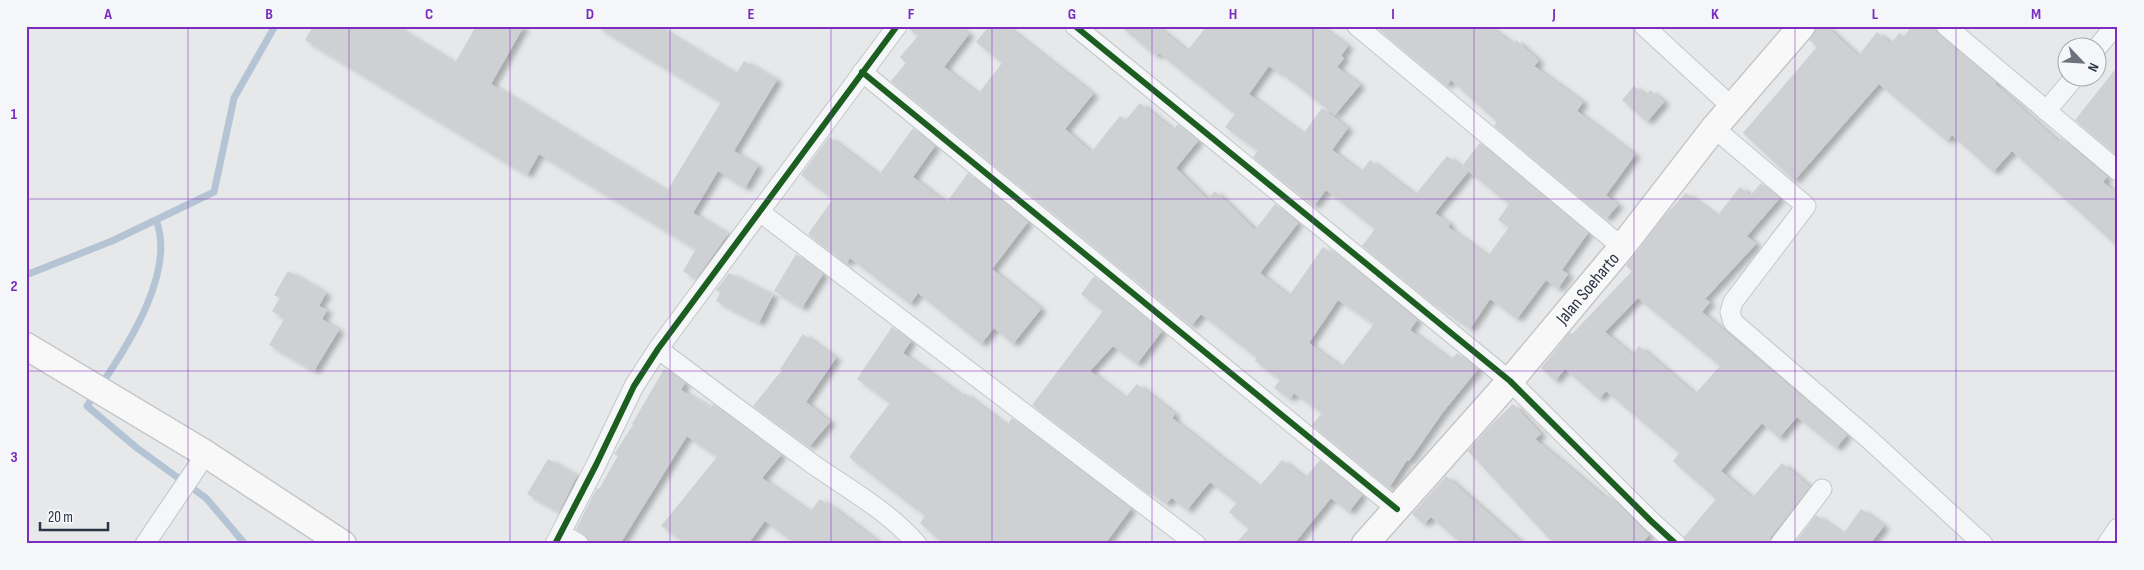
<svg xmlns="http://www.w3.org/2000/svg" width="2144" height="570" viewBox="0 0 2144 570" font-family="'Sofia Sans Condensed',sans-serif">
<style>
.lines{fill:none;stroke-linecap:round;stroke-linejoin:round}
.stream{stroke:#b4c4d5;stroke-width:7}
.building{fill:#ced0d3;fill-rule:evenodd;filter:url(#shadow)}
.street-casing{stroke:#c4c6c8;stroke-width:21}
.secondary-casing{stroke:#c4c6c8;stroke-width:29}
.street{stroke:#f5f6f7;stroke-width:19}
.secondary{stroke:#f8f8f8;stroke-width:26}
.cycleway-casing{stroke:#f4f6f9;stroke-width:9}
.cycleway{stroke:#1b5e20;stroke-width:6}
.grid{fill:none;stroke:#7b2cbf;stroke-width:1;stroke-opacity:0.55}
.labels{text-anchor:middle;stroke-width:4;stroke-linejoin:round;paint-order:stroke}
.street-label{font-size:18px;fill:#2b3445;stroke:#f4f6f9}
.neatline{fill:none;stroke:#7b2cbf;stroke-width:2}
.grid-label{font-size:16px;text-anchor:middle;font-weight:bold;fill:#7b2cbf}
</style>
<defs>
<filter id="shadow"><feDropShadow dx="5.5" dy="3" stdDeviation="2.5" flood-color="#0004"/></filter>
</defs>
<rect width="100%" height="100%" fill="#e6e8ea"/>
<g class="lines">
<path class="stream" d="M 26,275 L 112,241 L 214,192 L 234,98 L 275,26
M 101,385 C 129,344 176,270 156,220
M 95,394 L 87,406 L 137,448 L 206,498 L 245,544"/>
</g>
<path class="building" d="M 313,26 L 395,26 L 455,63 L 476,26 L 524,26 L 491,84 L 667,191 L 721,102 L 596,26 L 657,26 L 736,74 L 744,61 L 777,80 L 734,151 L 758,166 L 745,188 L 718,171 L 693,213 L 728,234 L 696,279 L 683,271 L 696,249 L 539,154 L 527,175 L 305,40 Z
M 908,26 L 958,26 L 969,34 L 944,67 L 978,94 L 1002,63 L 976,42 L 989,26 L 1006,26 L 1093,94 L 1065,129 L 1091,152 L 1120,116 L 1126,120 L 1140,103 L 1173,130 L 1178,124 L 1198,141 L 1176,168 L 1207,199 L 1215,191 L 1255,230 L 1275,204 L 1298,223 L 1260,273 L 1289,296 L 1323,247 L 1349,264 L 1417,320 L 1410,330 L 1451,360 L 1457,353 L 1478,369 L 1443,412 L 1409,461 L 1407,460 L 1389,488 L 1312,425 L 1322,413 L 1294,393 L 1290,399 L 1274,388 L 1280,380 L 1255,361 L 1257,358 L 1201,314 L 1191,326 L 891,81 L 906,63 L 900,57 L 918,36 L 908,28 ZM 1338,300 L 1374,324 L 1341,367 L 1309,343 Z
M 1120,26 L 1157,26 L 1187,51 L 1207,26 L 1321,26 L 1348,46 L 1341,56 L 1344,58 L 1337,67 L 1360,85 L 1335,115 L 1280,72 L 1279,73 L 1269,66 L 1249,94 L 1303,134 L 1322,108 L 1348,128 L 1332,150 L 1361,172 L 1370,160 L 1415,195 L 1447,156 L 1468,172 L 1435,213 L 1450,224 L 1448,227 L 1488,256 L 1509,227 L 1498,220 L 1509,204 L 1462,166 L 1480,143 L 1588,233 L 1562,270 L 1568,274 L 1558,289 L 1546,280 L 1517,319 L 1490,299 L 1470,329 L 1431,302 L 1362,246 L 1375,229 L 1326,190 L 1314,206 L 1253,157 L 1258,151 L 1225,127 L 1235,114 L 1159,53 L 1156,56 Z
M 1375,26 L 1489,26 L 1513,44 L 1516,40 L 1539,61 L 1534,66 L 1583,102 L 1577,111 L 1635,155 L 1606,195 L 1618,205 L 1606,219 L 1494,126 L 1497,122 L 1451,80 L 1446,86 Z
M 1818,26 L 1826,26 L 1858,56 L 1877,32 L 1891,44 L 1899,33 L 1904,36 L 1912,26 L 1929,26 L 1996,83 L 1995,84 L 2059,142 L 2061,138 L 2107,177 L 2103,182 L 2118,195 L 2118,247 L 2012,151 L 1993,172 L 1952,135 L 1947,141 L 1879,84 L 1794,181 L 1743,133 L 1817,47 L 1809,40 Z
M 2118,66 L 2118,156 L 2075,120 Z
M 1634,86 L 1646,96 L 1650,90 L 1664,102 L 1647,122 L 1622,100 Z
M 913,128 L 935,146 L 913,177 L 946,203 L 968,173 L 1028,222 L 992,269 L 1041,309 L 1013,344 L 994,328 L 981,344 L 918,293 L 910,304 L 850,258 L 846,264 L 808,234 L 833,199 L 801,175 L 829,137 L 879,175 Z
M 1761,183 L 1780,198 L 1747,236 L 1756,244 L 1705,299 L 1710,302 L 1702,312 L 1847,435 L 1836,448 L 1797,417 L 1779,438 L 1762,423 L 1721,471 L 1752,498 L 1782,463 L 1810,487 L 1771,537 L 1769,544 L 1687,544 L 1684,537 L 1716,499 L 1673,461 L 1679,453 L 1606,391 L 1599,399 L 1565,369 L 1555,381 L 1541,368 L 1570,332 L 1572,334 L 1632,271 L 1626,266 L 1665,215 L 1686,193 L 1717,216 L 1740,187 L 1750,196 ZM 1638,298 L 1720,366 L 1695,394 L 1639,346 L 1632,355 L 1605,332 Z
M 796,254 L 823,274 L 802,308 L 774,291 Z
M 288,271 L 326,293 L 319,306 L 327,310 L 322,319 L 339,330 L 314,371 L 269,345 L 284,319 L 272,311 L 280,298 L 274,295 Z
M 729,273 L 773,295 L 759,323 L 716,301 L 720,293 L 716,290 Z
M 1094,276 L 1162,331 L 1137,364 L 1113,346 L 1090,371 L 1125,398 L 1137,384 L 1175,414 L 1172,418 L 1259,487 L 1282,460 L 1305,478 L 1320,460 L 1362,495 L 1349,512 L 1331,498 L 1294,544 L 1235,544 L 1249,529 L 1229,512 L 1237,503 L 1210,482 L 1187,510 L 1172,498 L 1166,504 L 1146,489 L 1145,491 L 1032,405 L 1103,311 L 1081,294 Z
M 892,327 L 911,341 L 903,353 L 962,396 L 964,393 L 1007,426 L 1012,418 L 1131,509 L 1105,544 L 944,544 L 920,523 L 925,516 L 849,457 L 890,403 L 857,379 Z
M 803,334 L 836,358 L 806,402 L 830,422 L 809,447 L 753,406 L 782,370 L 780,369 Z
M 664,369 L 685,383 L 681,390 L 711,408 L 713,404 L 781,455 L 762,478 L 810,512 L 820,499 L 829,506 L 830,505 L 881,544 L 796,544 L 765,521 L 748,544 L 687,544 L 661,526 L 717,457 L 687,436 L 620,544 L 590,544 L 585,535 L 576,529 L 597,488 L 599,489 L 618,456 L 614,454 L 633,425 L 632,424 Z
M 1513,404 L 1541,434 L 1535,439 L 1607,499 L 1610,496 L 1649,535 L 1641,544 L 1554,544 L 1468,451 L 1490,426 Z
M 548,459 L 577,476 L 559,512 L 527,494 Z
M 1446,476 L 1523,544 L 1462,544 L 1431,517 L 1424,524 L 1412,514 Z
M 1861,509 L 1884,526 L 1870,544 L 1794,544 L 1816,515 L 1843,534 Z"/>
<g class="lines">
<g class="street-casing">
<path id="street" d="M 1075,26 L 1510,381 L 1651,521 L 1676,544
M 1357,26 L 1622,247
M 1644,26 L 1732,107
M 1946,26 L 2118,171
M 2096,49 L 2115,26
M 862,72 L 1397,509
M 2046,111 L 2074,78
M 1714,128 L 1806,206 L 1733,302 L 1730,312 L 1733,322 L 1869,439 L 1983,544
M 760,212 L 1196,544
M 658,349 C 710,388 762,427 814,465 C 850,490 888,511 917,544
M 561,533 L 579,544
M 145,544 L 206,454
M 555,544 L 596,465 L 634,386 L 658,349 L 897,26
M 1780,544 L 1822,489
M 2107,544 L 2118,528"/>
</g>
<g class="secondary-casing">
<g id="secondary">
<path d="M 26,346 L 206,454 L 343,544"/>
<path id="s1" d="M 1365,544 L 1510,381 L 1622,247 L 1714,128 L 1802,26"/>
</g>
</g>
<use href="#street" class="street"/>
<use href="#secondary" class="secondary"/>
<g class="cycleway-casing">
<path id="cycleway" d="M 1075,26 L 1510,381 L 1651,521 L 1676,544
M 862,72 L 1397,509
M 555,544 L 596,465 L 634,386 L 658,349 L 897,26"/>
</g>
<use href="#cycleway" class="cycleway"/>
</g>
<path class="grid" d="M 188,26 L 188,544M 349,26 L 349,544M 510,26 L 510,544M 670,26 L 670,544M 831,26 L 831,544M 992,26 L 992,544M 1152,26 L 1152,544M 1313,26 L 1313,544M 1474,26 L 1474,544M 1634,26 L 1634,544M 1795,26 L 1795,544M 1956,26 L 1956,544M 26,199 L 2118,199M 26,371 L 2118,371"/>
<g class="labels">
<g class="street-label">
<text dy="6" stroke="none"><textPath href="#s1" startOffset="339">Jalan Soeharto</textPath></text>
</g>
</g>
<rect width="2144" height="570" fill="none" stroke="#f4f6f9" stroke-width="55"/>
<g transform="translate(2082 62) rotate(115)"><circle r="24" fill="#f4f6f9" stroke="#a4a8b1"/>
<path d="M0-4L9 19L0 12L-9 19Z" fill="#6c737f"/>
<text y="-8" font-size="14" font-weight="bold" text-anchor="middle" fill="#2b3445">N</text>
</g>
<path d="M40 522v8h68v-8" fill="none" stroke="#2b3445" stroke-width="2.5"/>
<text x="48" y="522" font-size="15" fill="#2b3445" stroke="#f4f6f9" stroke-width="4" paint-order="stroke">20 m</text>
<rect x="28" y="28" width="2088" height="514" class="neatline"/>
<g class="grid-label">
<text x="108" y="19">A</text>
<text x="269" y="19">B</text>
<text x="429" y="19">C</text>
<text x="590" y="19">D</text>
<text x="751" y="19">E</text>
<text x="911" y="19">F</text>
<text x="1072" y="19">G</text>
<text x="1233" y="19">H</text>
<text x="1393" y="19">I</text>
<text x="1554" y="19">J</text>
<text x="1715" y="19">K</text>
<text x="1875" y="19">L</text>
<text x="2036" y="19">M</text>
<text x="14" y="119">1</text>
<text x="14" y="291">2</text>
<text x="14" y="462">3</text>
</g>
</svg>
